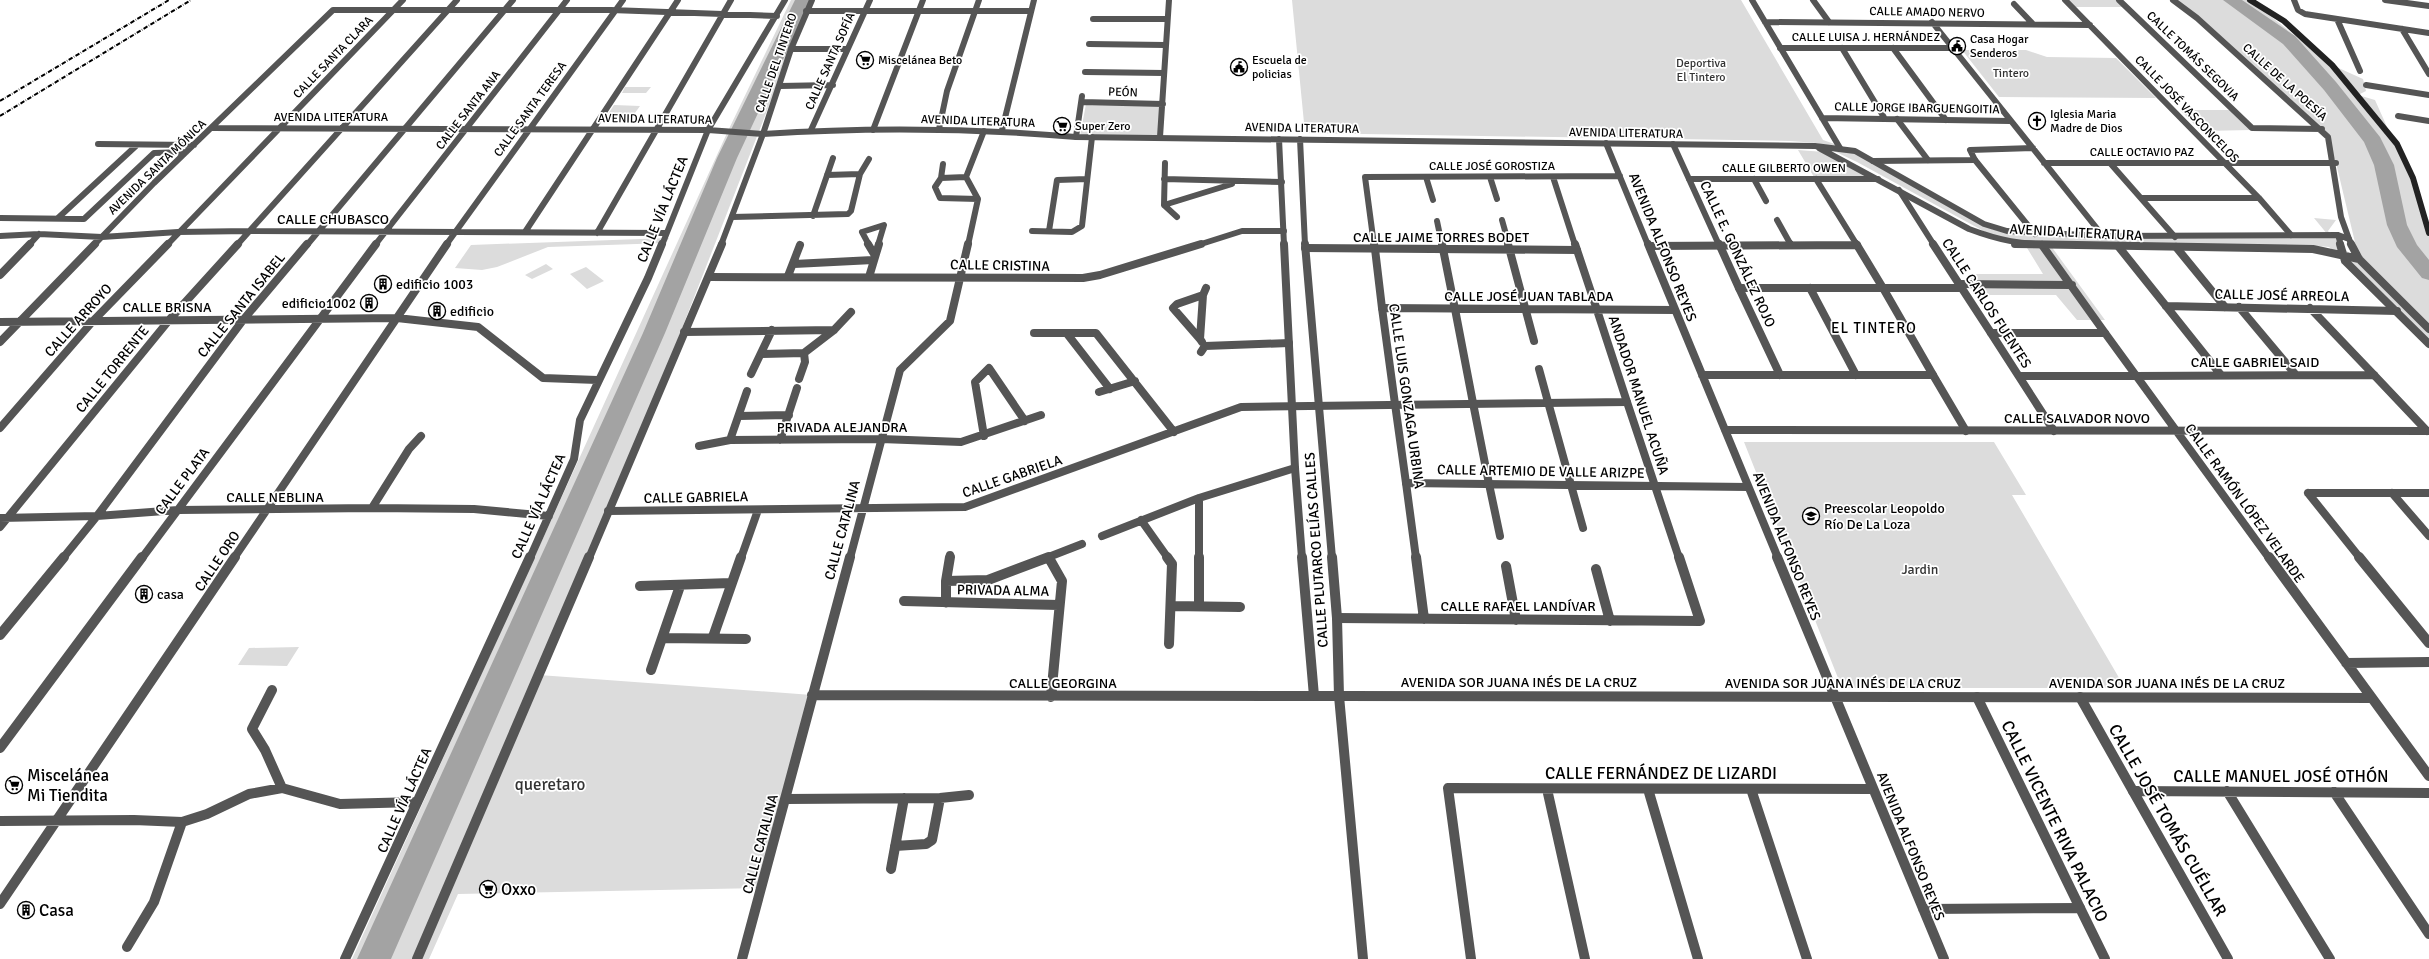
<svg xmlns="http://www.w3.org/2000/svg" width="2429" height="959" viewBox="0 0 2429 959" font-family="Signika,sans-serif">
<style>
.green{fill:#dcdcdc}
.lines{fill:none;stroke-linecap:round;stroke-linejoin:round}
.river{fill:#a3a3a3;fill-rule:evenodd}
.pedestrian-far2{stroke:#555;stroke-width:6}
.pedestrian-far1{stroke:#555;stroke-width:8}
.pedestrian{stroke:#555;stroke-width:10}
.minor-far2{stroke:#555;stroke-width:6}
.minor-far1{stroke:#555;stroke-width:8}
.minor{stroke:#555;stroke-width:10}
.tertiary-far2{stroke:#555;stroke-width:6}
.tertiary-far1{stroke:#555;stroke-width:8}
.tertiary{stroke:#555;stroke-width:10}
.secondary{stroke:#222;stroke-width:6}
.rail{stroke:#000;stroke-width:2;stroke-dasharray:4.5 1.5 0.5 1.5;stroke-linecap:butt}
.labels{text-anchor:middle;stroke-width:3.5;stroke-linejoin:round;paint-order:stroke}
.far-street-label{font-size:12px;fill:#000;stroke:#fff}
.far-poi-label{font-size:12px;fill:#000;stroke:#fff;text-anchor:start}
.far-park-label{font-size:12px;fill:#333;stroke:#fff}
.street-label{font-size:14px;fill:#000;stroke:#fff}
.poi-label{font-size:14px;fill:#000;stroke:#fff;text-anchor:start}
.park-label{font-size:14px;fill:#333;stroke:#fff}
.neighbourhood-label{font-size:15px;letter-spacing:1px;fill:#000;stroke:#fff}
.near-street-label{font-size:17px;fill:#000;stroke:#fff}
.near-poi-label{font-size:17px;fill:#000;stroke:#fff;text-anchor:start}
.near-park-label{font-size:17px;fill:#333;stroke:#fff}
</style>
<rect width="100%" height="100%" fill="#fff"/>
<path class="green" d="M 791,0 L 813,0 L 806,11 L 643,428 L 539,675 L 812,695 L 761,888 L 458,894 L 429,959 L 352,959 L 727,133 Z
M 1292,0 L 1741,0 L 1823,140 L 1846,148 L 1996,230 L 2044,234 L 2328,235 L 2314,218 L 2336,220 L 2328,231 L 2331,235 L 2339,236 L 2346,250 L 2429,333 L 2429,340 L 2355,267 L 2329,247 L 2309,245 L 2051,246 L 2105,320 L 2077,320 L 2056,295 L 1982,295 L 1968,274 L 2043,274 L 2024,243 L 1989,234 L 1857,162 L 1817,143 L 1790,141 L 1305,133 Z
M 2068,0 L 2117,0 L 2124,7 L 2075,7 Z
M 2170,0 L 2250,0 L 2332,65 L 2363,79 L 2366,91 L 2358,95 L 2375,100 L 2429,221 L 2429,329 L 2359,259 L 2336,163 L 2322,129 L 2197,18 Z
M 1962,50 L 2026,50 L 2047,57 L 2116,58 L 2156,98 L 1999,97 Z
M 625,87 L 651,87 L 646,93 L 622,93 Z
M 1086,104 L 1163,105 L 1159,137 L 1080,136 Z
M 614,105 L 640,106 L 632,117 L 606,117 Z
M 2180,110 L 2231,110 L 2252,130 L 2201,131 Z
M 1798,150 L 1824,152 L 1868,177 L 1814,177 Z
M 669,238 L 666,243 L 548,247 L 497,267 L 482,270 L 455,268 L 471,245 Z
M 546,264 L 553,269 L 532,279 L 525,275 Z
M 586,267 L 604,281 L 587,289 L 570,274 Z
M 1744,442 L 1994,442 L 2026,495 L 2012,495 L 2125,688 L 1842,688 Z
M 299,647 L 287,666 L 238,665 L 249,648 Z"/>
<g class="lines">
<path class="river" d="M 795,0 L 811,0 L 737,158 L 665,333 L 391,959 L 357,959 L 643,333 L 717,158 Z
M 2223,0 L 2242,0 L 2295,36 L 2336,82 L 2380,137 L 2394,165 L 2407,225 L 2417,245 L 2429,260 L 2429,280 L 2422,278 L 2397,247 L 2387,225 L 2374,165 L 2364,142 L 2324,90 L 2283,44 Z"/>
<path class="pedestrian-far2" d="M 1813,0 L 1829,22
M 1780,48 L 1842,48
M 1897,119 L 1928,160
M 1946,120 L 2010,121
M 1673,144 L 1689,179
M 1975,160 L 2035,234"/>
<path class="pedestrian-far1" d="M 1857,245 L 1883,288
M 2042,245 L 2105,333
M 1720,246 L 1739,288
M 2118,246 L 2166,306
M 2176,247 L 2225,307
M 1375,249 L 1382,308
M 1443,249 L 1455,309
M 1577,250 L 1597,310
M 1960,284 L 2072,285
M 1991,333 L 2054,431
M 1933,375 L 1966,431
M 2374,375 L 2427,431
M 2019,376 L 2136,376
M 1548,402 L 1571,485
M 1627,402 L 1655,486
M 1473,403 L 1489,484
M 1395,404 L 1406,483"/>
<path class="pedestrian" d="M 1977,697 L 2080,908
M 2080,697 L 2133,791"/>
<path class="minor-far2" d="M 1752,0 L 1840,148
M 2065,0 L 2259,198 L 2291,235
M 2119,0 L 2252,128 L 2322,129
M 2173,0 L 2197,18 L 2328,137 L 2341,217 L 2349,239
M 2294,0 L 2298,10 L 2305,14 L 2429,33
M 2385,0 L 2429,6
M 2014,4 L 2033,24
M 806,11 L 1030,11
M 1093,19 L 1167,19
M 2337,19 L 2360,71
M 1765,22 L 2090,25
M 1932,22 L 2103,236
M 2402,29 L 2429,74
M 1089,44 L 1165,45
M 1842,48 L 1952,48
M 1842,48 L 1885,119
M 1893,48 L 1946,120
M 791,49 L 847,49
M 1085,72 L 1164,73
M 2366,85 L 2429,95
M 780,86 L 833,85
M 1082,102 L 1163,104
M 2398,116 L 2429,121
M 1822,118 L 1946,120
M 213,128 L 708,130 L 763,134
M 939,129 L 947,91 L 979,0
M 811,130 L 870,0
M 873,130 L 923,0
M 1002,130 L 1034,0
M 1076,137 L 1082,96
M 1160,137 L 1169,0
M 1606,143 L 1648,245
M 98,144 L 194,145
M 1873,161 L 1975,160 L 1970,150 L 2033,148
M 1165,163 L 1164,205 L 1177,217
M 2044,163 L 2336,163
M 2110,163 L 2175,237
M 943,164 L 941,178 L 935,187 L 940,198 L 978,199
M 827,175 L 860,174
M 1426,177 L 1433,200
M 1490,177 L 1497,199
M 1553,177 L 1575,245
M 941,178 L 966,177
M 1164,179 L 1282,182
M 1754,179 L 1766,201
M 1816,179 L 1857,245
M 1899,190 L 1934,245
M 2141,198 L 2259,198
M 1164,205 L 1232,184
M 813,216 L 833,158
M 732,217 L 848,214 L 851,211 L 860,174 L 869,159
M 0,218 L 84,219 L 154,153 L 186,152
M 58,218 L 137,145
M 1502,220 L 1509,245
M 1777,220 L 1791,245
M 1437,221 L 1442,245
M 1032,231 L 1072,232 L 1082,226 L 1092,137
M 1049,231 L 1057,180 L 1087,179
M 525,232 L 678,0
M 597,233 L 731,0
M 0,236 L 39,234 L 102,237 L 178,232 L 249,231 L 666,233
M 29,245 L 39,234
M 94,245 L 154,183 L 333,10 L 611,10 L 777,16
M 167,245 L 403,0
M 237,245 L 457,0
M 307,245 L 513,0
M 375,245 L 567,0
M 446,245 L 623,0
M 662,245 L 708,130 L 785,0
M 869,245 L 862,232 L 884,225 L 878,245
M 968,245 L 978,199 L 966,177 L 984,131
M 1198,245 L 1242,231 L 1284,231
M 1374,245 L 1365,177 L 1620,176
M 1719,245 L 1689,179 L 1878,179"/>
<path class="minor-far1" d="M 868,244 L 874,254
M 1374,244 L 1375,249
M 1442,244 L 1443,249
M 1508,244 L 1534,341
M 1648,244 L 1778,558
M 1719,244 L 1720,246
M 1790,244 L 1791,245
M 1856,244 L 1857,245
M 1933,244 L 1991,333 L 2105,333 L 2269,558
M 1649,246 L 1857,245
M 1305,248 L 1577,250 L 1575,244
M 794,264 L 873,260
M 0,275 L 30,244
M 788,276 L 800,245
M 709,277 L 1083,278 L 1100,275 L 1201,244
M 869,277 L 879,244
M 1810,288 L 1856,375
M 2166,306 L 2397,311
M 2166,306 L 2221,375
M 2239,307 L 2296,375
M 2310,308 L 2374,375
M 1455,309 L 1473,403
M 0,322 L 397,318 L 478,327 L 543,378 L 597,380
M 684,332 L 834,330
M 1034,333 L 1096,333 L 1174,432
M 1068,335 L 1110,389
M 1200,339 L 1173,308 L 1177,304 L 1203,295
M 0,342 L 95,244
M 1202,342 L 1200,339 L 1203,295 L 1206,288
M 1201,352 L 1205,346 L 1289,343
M 761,354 L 804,353
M 1539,369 L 1548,402
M 751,374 L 772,330
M 1702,375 L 1933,375 L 1883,288
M 1780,375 L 1739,288 L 1962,288
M 2136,376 L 2374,375
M 799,379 L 805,362 L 804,353 L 834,330 L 851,312
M 1099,392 L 1135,381
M 1395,404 L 1382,308 L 1675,310
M 739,416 L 789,415
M 0,428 L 93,321 L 168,244
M 1725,430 L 2429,431
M 984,436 L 975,382 L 989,368 L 1025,421
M 730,440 L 747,391
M 780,440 L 797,388
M 699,446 L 730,440 L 881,439 L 961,442 L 1041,415
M 1489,484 L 1500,536
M 1571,485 L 1583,528
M 1655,486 L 1679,558
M 2308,493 L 2360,558
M 2308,493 L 2429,493
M 2392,493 L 2429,536
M 1199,498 L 1199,558
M 372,508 L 409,449 L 421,436
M 608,511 L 965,507 L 1241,407 L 1627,402 L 1597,310
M 0,518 L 97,516 L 178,510 L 372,508 L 474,509 L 549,516
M 1141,520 L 1168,558
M 0,527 L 170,319 L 238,244
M 1102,536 L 1199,498 L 1295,468
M 63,558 L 97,516 L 243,320 L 307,244
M 142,558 L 376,244
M 234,558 L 447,244
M 530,558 L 574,459 L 580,420 L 648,278 L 662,244
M 741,558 L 758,510
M 850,558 L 900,370 L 950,321 L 968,244
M 950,558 L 950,555
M 1046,558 L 1082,544
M 1416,558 L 1406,483 L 1748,487"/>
<path class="minor" d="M 1167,557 L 1172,564 L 1169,644
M 1199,557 L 1199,606
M 1416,557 L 1424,619
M 1777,557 L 1944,959
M 2269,557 L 2429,776
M 2359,557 L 2429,643
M 1049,558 L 1062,581 L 1051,697
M 1506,566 L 1516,620
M 1596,569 L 1610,621
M 946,581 L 988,580 L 1049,557
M 640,586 L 731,583
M 904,601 L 1059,605
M 946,603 L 946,581 L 950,557
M 1171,606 L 1240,607
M 1337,618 L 1700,621 L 1679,557
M 0,635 L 64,557
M 713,637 L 741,557
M 663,638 L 746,639
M 2346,663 L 2429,662
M 651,670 L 680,586
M 272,690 L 252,729 L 265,750 L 282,788
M 812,695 L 1314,696
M 1339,696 L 2371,698
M 0,748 L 142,557
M 1547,789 L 1585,959
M 1648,789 L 1698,959
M 1751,789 L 1807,959
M 2227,791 L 2330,959
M 2334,792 L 2429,934
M 786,799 L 940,798 L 969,795
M 0,821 L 134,820 L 182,822 L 207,814 L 249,794 L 282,788 L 340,804 L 417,802
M 895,846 L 926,844 L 932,840 L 940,798
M 891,869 L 904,798
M 0,904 L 235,557
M 1923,909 L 2080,908 L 2105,959
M 127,947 L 154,902 L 182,822
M 345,959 L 530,557
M 742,959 L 850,557
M 1471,959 L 1448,788 L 1873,789
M 2228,959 L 2133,791 L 2429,793"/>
<path class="tertiary-far2" d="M 763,134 C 868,127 971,128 1076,137 L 1815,146 L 1855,151 L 1984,224 L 2007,231 L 2103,236 L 2338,235 L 2349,239 L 2352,245
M 1279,139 L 1284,245
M 1300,139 L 1305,245
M 1819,148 L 1969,229 C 2001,241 2020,244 2053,245
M 2338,235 L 2341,245
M 721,245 L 763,134 L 791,49 L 812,0"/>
<path class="tertiary-far1" d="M 1284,244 L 1295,468 L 1302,558
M 1305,244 L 1332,558
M 2015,244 L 2313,249 L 2359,259
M 2340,244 L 2345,261 L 2429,344
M 2351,244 L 2359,259 L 2429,329
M 589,558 L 722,244"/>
<path class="tertiary" d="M 1302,557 L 1314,696 L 1339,696
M 1332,557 L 1337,618 L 1339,696 L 1363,959
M 417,959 L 589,557"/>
<path class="secondary" d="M 2250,0 L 2284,21 L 2332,65 L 2397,144 L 2413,178 L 2429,233"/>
<path class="rail" d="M 0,101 L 169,0
M 0,116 L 191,0"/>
</g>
<defs>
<g id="civic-ring" transform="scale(0.9)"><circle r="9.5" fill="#fff" stroke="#000" stroke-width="1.5"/><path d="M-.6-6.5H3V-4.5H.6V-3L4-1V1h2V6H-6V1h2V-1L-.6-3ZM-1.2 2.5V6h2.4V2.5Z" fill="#000"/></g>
<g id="supermarket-ring" transform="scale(0.9)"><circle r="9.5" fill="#fff" stroke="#000" stroke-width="1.5"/><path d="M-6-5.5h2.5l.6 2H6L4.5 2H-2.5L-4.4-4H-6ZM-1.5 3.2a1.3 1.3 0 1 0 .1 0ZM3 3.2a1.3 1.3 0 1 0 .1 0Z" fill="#000"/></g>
<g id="church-ring" transform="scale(0.9)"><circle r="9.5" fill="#fff" stroke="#000" stroke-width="1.5"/><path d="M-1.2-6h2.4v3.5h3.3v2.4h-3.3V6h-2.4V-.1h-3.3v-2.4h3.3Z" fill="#000"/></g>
<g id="building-ring" transform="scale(0.9)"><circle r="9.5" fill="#fff" stroke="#000" stroke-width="1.5"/><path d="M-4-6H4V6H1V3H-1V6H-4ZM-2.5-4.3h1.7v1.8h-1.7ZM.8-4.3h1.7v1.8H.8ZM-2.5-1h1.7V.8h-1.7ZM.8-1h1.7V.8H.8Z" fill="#000"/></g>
<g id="school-ring" transform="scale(0.9)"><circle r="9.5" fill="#fff" stroke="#000" stroke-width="1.5"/><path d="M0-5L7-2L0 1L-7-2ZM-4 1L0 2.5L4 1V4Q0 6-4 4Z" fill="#000"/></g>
</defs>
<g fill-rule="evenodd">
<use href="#civic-ring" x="1957" y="46"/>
<use href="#supermarket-ring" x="865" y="60"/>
<use href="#civic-ring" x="1239" y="67"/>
<use href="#church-ring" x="2037" y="121"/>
<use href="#supermarket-ring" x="1062" y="126"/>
<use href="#building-ring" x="383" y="284"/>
<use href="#building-ring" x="369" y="303"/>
<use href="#building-ring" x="437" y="311"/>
<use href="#school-ring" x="1811" y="516"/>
<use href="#building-ring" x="144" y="594"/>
<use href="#supermarket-ring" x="14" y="785"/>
<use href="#supermarket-ring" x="488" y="889"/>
<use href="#building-ring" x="26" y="910"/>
</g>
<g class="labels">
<g class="far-street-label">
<text transform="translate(1927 12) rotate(1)" y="4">CALLE AMADO NERVO</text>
<text x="1866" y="41">CALLE LUISA J. HERNÁNDEZ</text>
<text transform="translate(2193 56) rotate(44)" y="4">CALLE TOMÁS SEGOVIA</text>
<text transform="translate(333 57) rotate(-46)" y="4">CALLE SANTA CLARA</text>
<text transform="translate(830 61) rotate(-66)" y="4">CALLE SANTA SOFÍA</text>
<text transform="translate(776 63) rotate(-71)" y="4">CALLE DEL TINTERO</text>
<text transform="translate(2285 82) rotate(42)" y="4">CALLE DE LA POESÍA</text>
<text transform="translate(1123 92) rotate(2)" y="4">PEÓN</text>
<text transform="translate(1917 108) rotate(1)" y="4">CALLE JORGE IBARGUENGOITIA</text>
<text transform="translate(530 109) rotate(-54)" y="4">CALLE SANTA TERESA</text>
<text transform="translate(2187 109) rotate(46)" y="4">CALLE JOSÉ VASCONCELOS</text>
<text transform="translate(468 110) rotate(-52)" y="4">CALLE SANTA ANA</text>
<text x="331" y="121">AVENIDA LITERATURA</text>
<text transform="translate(655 119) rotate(1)" y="4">AVENIDA LITERATURA</text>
<text transform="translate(978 121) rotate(2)" y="4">AVENIDA LITERATURA</text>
<text transform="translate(1302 128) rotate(1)" y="4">AVENIDA LITERATURA</text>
<text transform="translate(1626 133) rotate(1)" y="4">AVENIDA LITERATURA</text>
<text x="2142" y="156">CALLE OCTAVIO PAZ</text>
<text x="1492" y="170">CALLE JOSÉ GOROSTIZA</text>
<text transform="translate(157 167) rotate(-44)" y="4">AVENIDA SANTA MÓNICA</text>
<text x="1784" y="172">CALLE GILBERTO OWEN</text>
</g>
<g class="far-poi-label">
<text x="1970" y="43">Casa Hogar<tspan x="1970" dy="14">Senderos</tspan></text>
<text x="878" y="64">Miscelánea Beto</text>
<text x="1252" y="64">Escuela de<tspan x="1252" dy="14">policias</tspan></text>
<text x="2050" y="118">Iglesia Maria<tspan x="2050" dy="14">Madre de Dios</tspan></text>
<text x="1075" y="130">Super Zero</text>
</g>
<g class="far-park-label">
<text x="1701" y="67">Deportiva<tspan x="1701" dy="14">El Tintero</tspan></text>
<text x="2011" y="77">Tintero</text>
</g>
<g class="street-label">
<text transform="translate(662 209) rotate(-68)" y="5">CALLE VÍA LÁCTEA</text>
<text x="333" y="224">CALLE CHUBASCO</text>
<text transform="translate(2076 232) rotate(3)" y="5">AVENIDA LITERATURA</text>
<text x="1441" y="242">CALLE JAIME TORRES BODET</text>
<text transform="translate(1663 247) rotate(68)" y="5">AVENIDA ALFONSO REYES</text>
<text transform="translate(1738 254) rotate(65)" y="5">CALLE E. GONZÁLEZ ROJO</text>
<text transform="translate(1000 265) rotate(1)" y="5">CALLE CRISTINA</text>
<text transform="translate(2282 295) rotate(1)" y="5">CALLE JOSÉ ARREOLA</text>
<text x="1529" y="301">CALLE JOSÉ JUAN TABLADA</text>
<text transform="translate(1987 303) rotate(57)" y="5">CALLE CARLOS FUENTES</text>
<text transform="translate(241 305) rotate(-51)" y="5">CALLE SANTA ISABEL</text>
<text x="167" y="312">CALLE BRISNA</text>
<text transform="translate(78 320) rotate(-48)" y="5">CALLE ARROYO</text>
<text x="2255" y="367">CALLE GABRIEL SAID</text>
<text transform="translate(112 369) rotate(-51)" y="5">CALLE TORRENTE</text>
<text transform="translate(1639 395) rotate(72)" y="5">ANDADOR MANUEL ACUÑA</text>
<text transform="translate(1407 396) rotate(82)" y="5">CALLE LUIS GONZAGA URBINA</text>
<text x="2077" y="423">CALLE SALVADOR NOVO</text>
<text x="842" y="432">PRIVADA ALEJANDRA</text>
<text transform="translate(1541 471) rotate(1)" y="5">CALLE ARTEMIO DE VALLE ARIZPE</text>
<text transform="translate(1012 476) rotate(-19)" y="5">CALLE GABRIELA</text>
<text transform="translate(182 481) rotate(-53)" y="5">CALLE PLATA</text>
<text x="275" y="502">CALLE NEBLINA</text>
<text transform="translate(696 497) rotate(-1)" y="5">CALLE GABRIELA</text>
<text transform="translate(2245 503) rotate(54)" y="5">CALLE RAMÓN LÓPEZ VELARDE</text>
<text transform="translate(538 506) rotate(-66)" y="5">CALLE VÍA LÁCTEA</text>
<text transform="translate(842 530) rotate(-75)" y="5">CALLE CATALINA</text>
<text transform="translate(1787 546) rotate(68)" y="5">AVENIDA ALFONSO REYES</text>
<text transform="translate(1316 550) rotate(-94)" y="5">CALLE PLUTARCO ELÍAS CALLES</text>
<text transform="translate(217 561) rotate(-56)" y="5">CALLE ORO</text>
<text transform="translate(1003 590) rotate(1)" y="5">PRIVADA ALMA</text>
<text x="1518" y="611">CALLE RAFAEL LANDÍVAR</text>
<text x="1519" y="687">AVENIDA SOR JUANA INÉS DE LA CRUZ</text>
<text x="1063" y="688">CALLE GEORGINA</text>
<text x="1843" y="688">AVENIDA SOR JUANA INÉS DE LA CRUZ</text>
<text x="2167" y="688">AVENIDA SOR JUANA INÉS DE LA CRUZ</text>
<text transform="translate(404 800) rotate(-66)" y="5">CALLE VÍA LÁCTEA</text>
<text transform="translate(760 844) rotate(-75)" y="5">CALLE CATALINA</text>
<text transform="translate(1911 846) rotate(68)" y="5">AVENIDA ALFONSO REYES</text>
</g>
<g class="poi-label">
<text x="396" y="289">edificio 1003</text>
<text x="356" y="308" text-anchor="end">edificio1002</text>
<text x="450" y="316">edificio</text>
<text x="1824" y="513">Preescolar Leopoldo<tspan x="1824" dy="16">Río De La Loza</tspan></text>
<text x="157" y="599">casa</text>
</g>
<g class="park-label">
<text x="1920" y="574">Jardin</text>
</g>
<g class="neighbourhood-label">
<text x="1874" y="333">EL TINTERO</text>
</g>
<g class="near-street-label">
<text x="1661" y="779">CALLE FERNÁNDEZ DE LIZARDI</text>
<text x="2281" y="782">CALLE MANUEL JOSÉ OTHÓN</text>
<text transform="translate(2168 820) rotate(60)" y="6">CALLE JOSÉ TOMÁS CUÉLLAR</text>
<text transform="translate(2055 821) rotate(64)" y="6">CALLE VICENTE RIVA PALACIO</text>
</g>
<g class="near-poi-label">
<text x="27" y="781">Miscelánea<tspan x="27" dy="20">Mi Tiendita</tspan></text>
<text x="501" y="895">Oxxo</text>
<text x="39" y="916">Casa</text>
</g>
<g class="near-park-label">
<text x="550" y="790">queretaro</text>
</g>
</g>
</svg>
